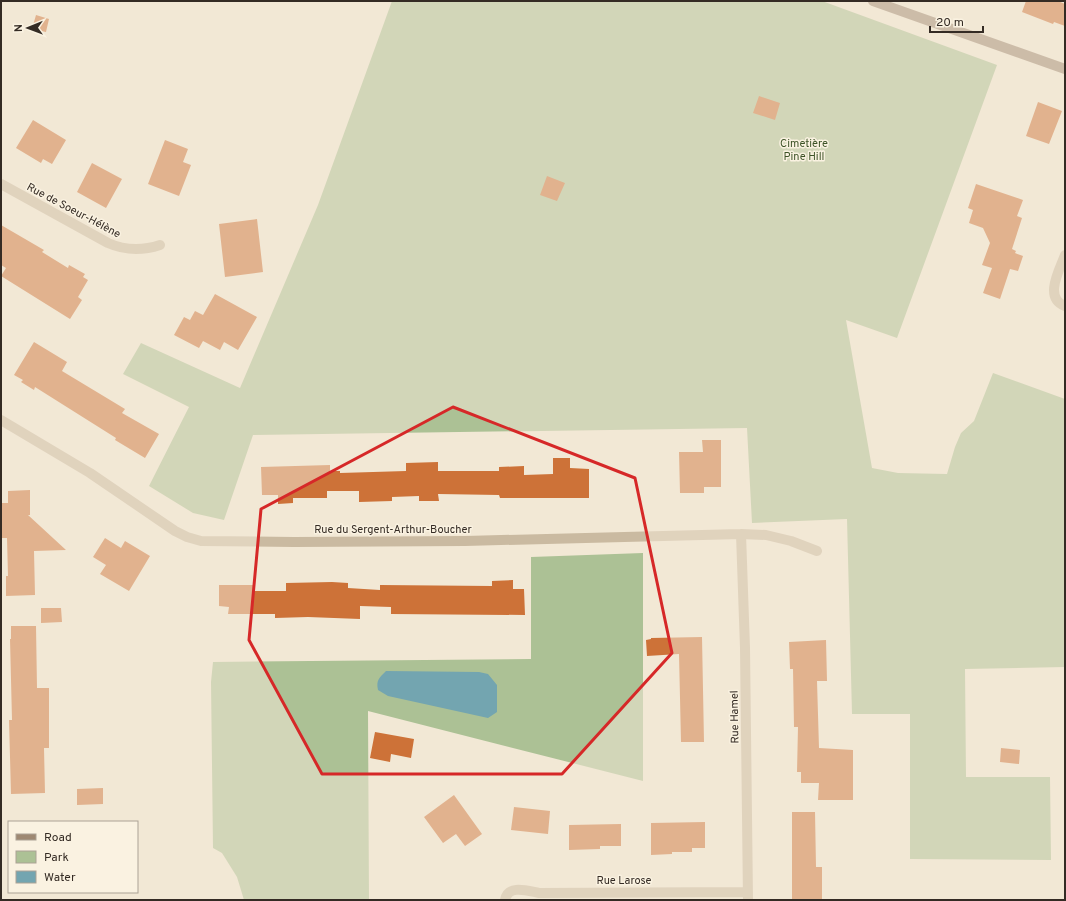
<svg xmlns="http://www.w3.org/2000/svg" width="1066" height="901" viewBox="0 0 1066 901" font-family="Overpass,sans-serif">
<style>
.green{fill:#acc195}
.water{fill:#73a5b0}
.building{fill:#cd7238}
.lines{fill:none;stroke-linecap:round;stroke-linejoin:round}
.street{stroke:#cabaa1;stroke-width:10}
.secondary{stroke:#9e8872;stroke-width:10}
.marked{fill:none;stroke:#d62828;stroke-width:3;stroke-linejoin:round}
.labels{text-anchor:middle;stroke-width:3;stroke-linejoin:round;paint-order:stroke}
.park-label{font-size:11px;fill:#3d5327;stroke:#faf2e1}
.street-label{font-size:11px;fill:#342b24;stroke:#faf2e1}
</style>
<rect width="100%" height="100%" fill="#f2e8d5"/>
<path class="green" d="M 392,1 L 822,1 L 997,65 L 897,338 L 846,320 L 872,468 L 898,473 L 947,474 L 955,447 L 961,433 L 974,421 L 993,373 L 1065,399 L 1065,667 L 965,669 L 966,777 L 1050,777 L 1051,860 L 910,859 L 910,714 L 852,714 L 847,519 L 752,523 L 747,428 L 253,435 L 224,520 L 193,513 L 149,486 L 189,407 L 123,374 L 141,343 L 240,388 L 318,205 Z
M 643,553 L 643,781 L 368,711 L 369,900 L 244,900 L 237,877 L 222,853 L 213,848 L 211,682 L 213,662 L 531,659 L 531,557 Z"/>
<path class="water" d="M 386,671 L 479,672 L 488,674 L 497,685 L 497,712 L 488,718 L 388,696 L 378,690 C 376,680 379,678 386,671 Z"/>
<path class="building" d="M 1026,1 L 1058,1 L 1065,4 L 1065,26 L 1054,22 L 1053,24 L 1022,12 Z
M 36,15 L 49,19 L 46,32 L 32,29 Z
M 759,96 L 780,103 L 775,120 L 753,113 Z
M 1038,102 L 1062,111 L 1049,144 L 1026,136 Z
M 33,120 L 66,140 L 52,164 L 43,159 L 41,163 L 16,148 Z
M 165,140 L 188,149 L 183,162 L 191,165 L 179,196 L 148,184 Z
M 92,163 L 122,179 L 106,208 L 77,192 Z
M 547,176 L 565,183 L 557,201 L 540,195 Z
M 976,184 L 1023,200 L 1017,216 L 1022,218 L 1012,249 L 1016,251 L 1015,253 L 1023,256 L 1018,271 L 1010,269 L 1000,299 L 983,293 L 992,268 L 982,265 L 990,243 L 983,228 L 969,223 L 973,210 L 968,208 Z
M 257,219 L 263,272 L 225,277 L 219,224 Z
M 1,225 L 44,250 L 42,252 L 68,268 L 69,265 L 85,274 L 83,277 L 88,280 L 78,297 L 82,300 L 70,319 L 1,276 L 6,268 L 1,265 Z
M 215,294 L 257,317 L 238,350 L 224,342 L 220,350 L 203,341 L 199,348 L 174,335 L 184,317 L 190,320 L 195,311 L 203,315 Z
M 34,342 L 67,362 L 62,371 L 125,409 L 122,413 L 159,434 L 145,458 L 115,440 L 116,438 L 35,387 L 34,390 L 21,382 L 23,380 L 14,375 Z
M 702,440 L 721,440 L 721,487 L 704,487 L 704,493 L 680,493 L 679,452 L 703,452 Z
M 553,458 L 570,458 L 570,468 L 589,469 L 589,498 L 500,498 L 499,495 L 438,494 L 439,501 L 419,501 L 419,496 L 392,497 L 392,501 L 359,502 L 359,491 L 327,491 L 327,498 L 293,498 L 293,503 L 278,504 L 278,495 L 262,495 L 261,467 L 330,465 L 330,471 L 340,471 L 340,473 L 406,471 L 406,463 L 438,462 L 438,471 L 499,471 L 499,467 L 524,466 L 524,475 L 553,474 Z
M 30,490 L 30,515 L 28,515 L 66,550 L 34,551 L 35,595 L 6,596 L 6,576 L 8,576 L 7,538 L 1,538 L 1,503 L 8,503 L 8,491 Z
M 105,538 L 121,548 L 125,541 L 150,556 L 129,591 L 100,574 L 106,565 L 93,557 Z
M 513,580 L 513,589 L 524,589 L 525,615 L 391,614 L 391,607 L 360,606 L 360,619 L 308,617 L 275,618 L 275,614 L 228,614 L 229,607 L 219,606 L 219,585 L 255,585 L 254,591 L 286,591 L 286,583 L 332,582 L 348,583 L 348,588 L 380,590 L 380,585 L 492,586 L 492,581 Z
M 41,608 L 61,608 L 62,622 L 41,623 Z
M 11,626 L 36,626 L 37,688 L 49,688 L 49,748 L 44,748 L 45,793 L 11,794 L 9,720 L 12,720 L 10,639 L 11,639 Z
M 702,637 L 704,742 L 681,742 L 679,654 L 647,656 L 646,640 L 651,639 L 651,638 Z
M 826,640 L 827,681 L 817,681 L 819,748 L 853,750 L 853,800 L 818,800 L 819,783 L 801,783 L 801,772 L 797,772 L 798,727 L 794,727 L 793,669 L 790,669 L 789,642 Z
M 375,732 L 414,739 L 411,758 L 391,754 L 390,762 L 370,758 Z
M 1001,748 L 1020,750 L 1019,764 L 1000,762 Z
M 103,788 L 103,804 L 77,805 L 77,789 Z
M 454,795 L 482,834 L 465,846 L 456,834 L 443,843 L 424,817 Z
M 514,807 L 550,811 L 548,834 L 511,830 Z
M 792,812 L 815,812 L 816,867 L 822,867 L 822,900 L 792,900 Z
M 705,822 L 705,848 L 692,848 L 692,852 L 672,852 L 672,854 L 651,855 L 651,823 Z
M 621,824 L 621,846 L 600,846 L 600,849 L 569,850 L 569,825 Z"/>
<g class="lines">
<path class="street" d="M 1,184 L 108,243 C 126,251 142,251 160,245
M 1065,255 C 1060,269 1043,298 1065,306
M 1,420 L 90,473 L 175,531 L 187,537 L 201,541 L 294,542 L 465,541 L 741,534 L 766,535 L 791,541 L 817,551
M 741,534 L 745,648 L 748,900
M 505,900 C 508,884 528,891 539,893 L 748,892"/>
<path class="secondary" d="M 873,1 L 1065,69"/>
</g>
<path d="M0 0H1066V901H0ZM 453,407 L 635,478 L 672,653 L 562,774 L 322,774 L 249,640 L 261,509 Z" fill="#f2e8d5" fill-opacity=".55" fill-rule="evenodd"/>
<path class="marked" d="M 453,407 L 635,478 L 672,653 L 562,774 L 322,774 L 249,640 L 261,509 Z"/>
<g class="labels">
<g class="park-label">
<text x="804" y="147">Cimetière<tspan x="804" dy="13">Pine Hill</tspan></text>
</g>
<g class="street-label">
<text transform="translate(74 210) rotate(28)" y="4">Rue de Soeur-Hélène</text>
<text x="393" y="533">Rue du Sergent-Arthur-Boucher</text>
<text transform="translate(734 717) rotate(-91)" y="4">Rue Hamel</text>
<text x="624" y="884">Rue Larose</text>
</g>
</g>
<rect width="1066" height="901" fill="none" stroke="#342b24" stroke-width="4"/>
<rect x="8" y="821" width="130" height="72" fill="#faf2e1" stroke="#aba295"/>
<rect x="16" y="834" width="20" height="6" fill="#9e8872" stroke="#aba295"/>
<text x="44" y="841" font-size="12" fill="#342b24">Road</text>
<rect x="16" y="851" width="20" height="12" fill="#acc195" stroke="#aba295"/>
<text x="44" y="861" font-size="12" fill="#342b24">Park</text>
<rect x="16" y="871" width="20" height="12" fill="#73a5b0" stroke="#aba295"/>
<text x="44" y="881" font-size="12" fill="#342b24">Water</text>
<g transform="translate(28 28) rotate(269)" stroke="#faf2e1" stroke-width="3" paint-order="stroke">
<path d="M0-3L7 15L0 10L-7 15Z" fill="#342b24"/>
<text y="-6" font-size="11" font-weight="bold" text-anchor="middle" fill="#342b24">N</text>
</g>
<path d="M930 26v6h53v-6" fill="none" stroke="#342b24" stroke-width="2"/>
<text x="936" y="26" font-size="12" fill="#342b24" stroke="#faf2e1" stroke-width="3" paint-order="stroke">20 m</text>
</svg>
